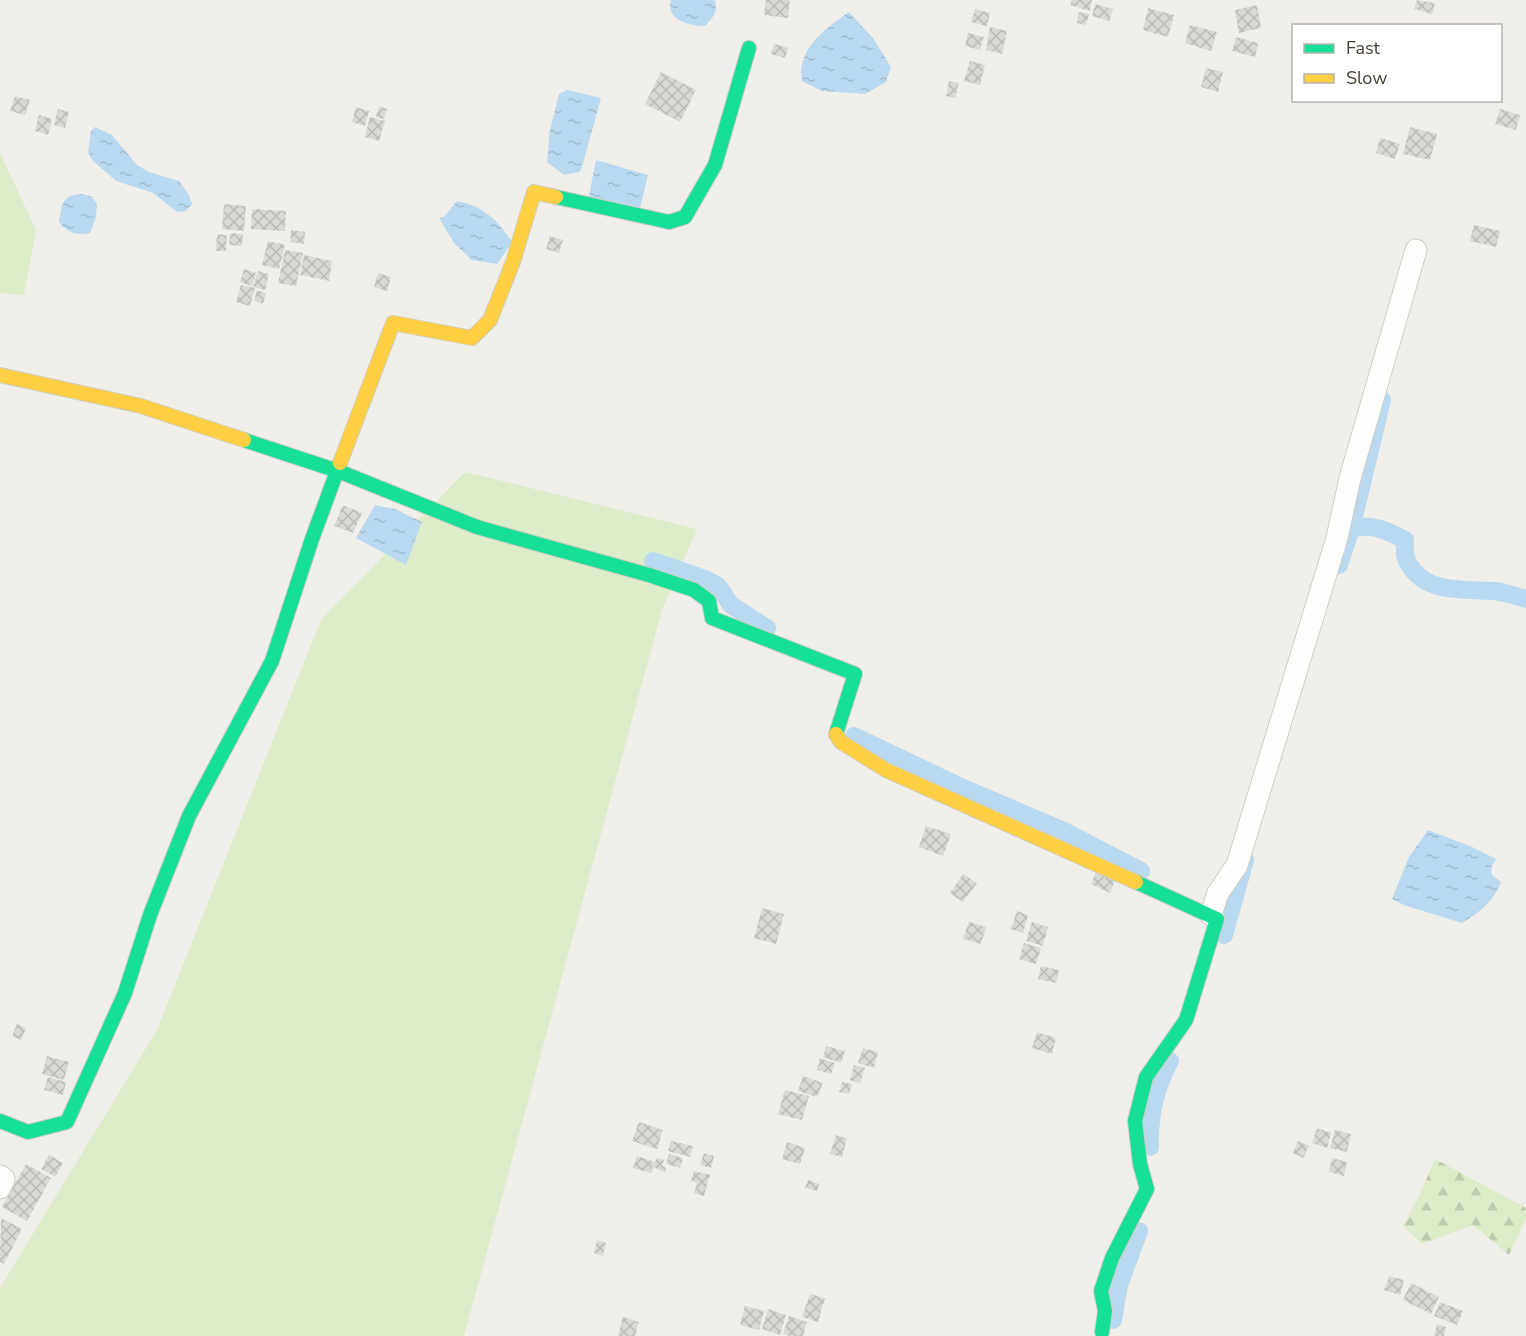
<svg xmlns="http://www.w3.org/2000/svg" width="1526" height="1336" viewBox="0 0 1526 1336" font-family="'Nunito Sans',sans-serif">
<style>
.green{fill:#ddecc9}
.forest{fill:url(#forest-firs)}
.water{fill:url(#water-ripples)}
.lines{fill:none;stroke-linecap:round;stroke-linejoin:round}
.canal{stroke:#b9d9f0;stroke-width:18}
.building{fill:url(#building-cross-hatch)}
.street-casing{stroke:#cfcdc7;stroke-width:23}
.fast-casing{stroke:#d0ccc1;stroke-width:16}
.slow-casing{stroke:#d0ccc1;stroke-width:16}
.street{stroke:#fdfdfc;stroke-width:21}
.fast{stroke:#16e098;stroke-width:14}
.slow{stroke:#ffcf43;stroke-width:14}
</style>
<defs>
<pattern id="forest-firs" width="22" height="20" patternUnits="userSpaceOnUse" patternTransform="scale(1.5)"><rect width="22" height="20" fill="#ddecc9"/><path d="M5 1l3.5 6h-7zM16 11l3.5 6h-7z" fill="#bfcbad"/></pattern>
<pattern id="water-ripples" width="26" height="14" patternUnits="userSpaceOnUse" patternTransform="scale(1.5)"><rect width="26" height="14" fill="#b9d9f0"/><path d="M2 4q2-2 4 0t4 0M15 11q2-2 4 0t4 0" fill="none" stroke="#a0bbce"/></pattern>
<pattern id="building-cross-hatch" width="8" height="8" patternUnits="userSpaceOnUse" patternTransform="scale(1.5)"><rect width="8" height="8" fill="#dad8d2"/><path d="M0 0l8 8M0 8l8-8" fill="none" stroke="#bcbab5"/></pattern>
</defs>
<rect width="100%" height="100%" fill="#f0efea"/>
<path class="green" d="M 0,153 L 36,230 L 24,295 L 0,293 Z
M 465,472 L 697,529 L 662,610 L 464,1336 L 0,1336 L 0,1288 L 157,1030 L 321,620 Z"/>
<path class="forest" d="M 1435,1159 L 1526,1208 L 1526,1219 L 1509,1255 L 1473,1225 L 1422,1244 L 1403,1226 L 1419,1196 Z"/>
<path class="water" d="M 671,0 L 715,0 C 718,12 713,18 705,26 C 690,26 665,20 671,0 Z
M 849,12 L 873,38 L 891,67 L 886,82 L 865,94 L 822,91 L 802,81 C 796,49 826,28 849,12 Z
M 567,90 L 601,98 L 582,167 L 579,172 L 564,175 L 547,162 L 550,130 L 559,94 Z
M 95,127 L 112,135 L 137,165 L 149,172 L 179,181 L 189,195 L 192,204 L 186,211 L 177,212 L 153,193 L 116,181 L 92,160 L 88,152 L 91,131 Z
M 596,160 L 648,175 L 640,208 L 588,201 Z
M 82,194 L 92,197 L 97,204 L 96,217 L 90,233 C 78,236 66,232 59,222 C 62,204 62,195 82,194 Z
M 457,201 C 483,206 498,220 512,242 L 497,264 L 472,260 L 454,243 L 439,218 L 444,217 Z
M 375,505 L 395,509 L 422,522 L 406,565 L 356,538 Z
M 1428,830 L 1472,847 L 1496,859 L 1491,868 L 1492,875 L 1501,882 C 1494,901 1479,913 1462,923 L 1404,905 L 1392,899 L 1409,857 Z"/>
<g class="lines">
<path class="canal" d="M 1351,529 L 1382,400
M 653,561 L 705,579 L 718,586 L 731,605 L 767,628
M 1339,565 L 1351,529 C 1371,523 1386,530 1405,540 C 1405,547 1404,557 1408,563 C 1425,594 1463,589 1494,591 C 1504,592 1516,596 1526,599
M 854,736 L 961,787 L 1064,831 L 1141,871
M 1224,935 L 1245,860
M 1150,1147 C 1149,1116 1155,1088 1170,1061
M 1113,1320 L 1119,1285 L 1139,1231"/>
</g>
<path class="building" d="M 766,0 L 790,0 L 788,18 L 764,15 Z
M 1072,0 L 1092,0 L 1090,11 L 1070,5 Z
M 1417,0 L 1435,3 L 1432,14 L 1414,9 Z
M 1095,4 L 1113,9 L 1109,21 L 1092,16 Z
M 1257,5 L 1261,28 L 1239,33 L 1235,10 Z
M 1148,8 L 1174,15 L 1168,37 L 1143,30 Z
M 975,9 L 990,13 L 987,26 L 971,22 Z
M 1079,12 L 1089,14 L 1086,25 L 1077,23 Z
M 1190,25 L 1217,32 L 1211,51 L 1185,43 Z
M 990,27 L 1007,31 L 1002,54 L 986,50 Z
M 968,33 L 984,37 L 980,50 L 965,46 Z
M 1236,37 L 1258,43 L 1255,57 L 1232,51 Z
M 774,44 L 788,48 L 785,58 L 771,54 Z
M 970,61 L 985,65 L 980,85 L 964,81 Z
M 1206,68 L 1223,72 L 1218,92 L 1201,87 Z
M 661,72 L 696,90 L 680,122 L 645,104 Z
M 949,81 L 959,83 L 955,98 L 946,96 Z
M 15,96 L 30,100 L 25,115 L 10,111 Z
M 379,106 L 387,109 L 384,119 L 376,117 Z
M 356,107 L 369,111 L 365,126 L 352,122 Z
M 58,109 L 69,112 L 65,128 L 54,125 Z
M 1500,109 L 1520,115 L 1516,130 L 1495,124 Z
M 39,115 L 52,119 L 48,135 L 35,131 Z
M 370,117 L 385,121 L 379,141 L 365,137 Z
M 1410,127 L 1437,134 L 1430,160 L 1403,154 Z
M 1380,138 L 1400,144 L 1395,159 L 1376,153 Z
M 224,204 L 246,206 L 244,231 L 222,229 Z
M 252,209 L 286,211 L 285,231 L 251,229 Z
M 1474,225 L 1500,231 L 1496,247 L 1470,241 Z
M 291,230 L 305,232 L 304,244 L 290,242 Z
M 230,233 L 243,234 L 242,246 L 229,245 Z
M 217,234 L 227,235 L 226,251 L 216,251 Z
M 550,236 L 563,240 L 559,253 L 546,249 Z
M 268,241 L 285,245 L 279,269 L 262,265 Z
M 285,250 L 303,253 L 296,286 L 278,283 Z
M 304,255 L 332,261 L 329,281 L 300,275 Z
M 244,269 L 256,273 L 252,286 L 240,282 Z
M 258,271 L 269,274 L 265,290 L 253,287 Z
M 378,273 L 391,277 L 387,291 L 374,287 Z
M 241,285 L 255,288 L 250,306 L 236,302 Z
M 257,290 L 266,293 L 263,304 L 254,301 Z
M 343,505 L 362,513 L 353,533 L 334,526 Z
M 926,826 L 951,834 L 943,856 L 919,847 Z
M 1098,867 L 1117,875 L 1110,893 L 1091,884 Z
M 963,874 L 977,883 L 963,902 L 950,893 Z
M 762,908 L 784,914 L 776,944 L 754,938 Z
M 1017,911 L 1028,915 L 1023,933 L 1011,929 Z
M 969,922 L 986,927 L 981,944 L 963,939 Z
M 1032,922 L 1048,927 L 1043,946 L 1026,941 Z
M 1024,943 L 1041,948 L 1036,964 L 1019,959 Z
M 1041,966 L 1059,970 L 1056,983 L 1038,979 Z
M 17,1024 L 26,1028 L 21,1040 L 12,1036 Z
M 1037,1032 L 1056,1038 L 1052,1054 L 1032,1048 Z
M 826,1046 L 845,1051 L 841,1063 L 823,1057 Z
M 863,1048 L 878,1052 L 874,1068 L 858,1063 Z
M 47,1056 L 69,1062 L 64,1080 L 42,1074 Z
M 820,1058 L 835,1063 L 831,1074 L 817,1070 Z
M 854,1065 L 865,1068 L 860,1083 L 850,1080 Z
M 803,1076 L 823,1083 L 817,1097 L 798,1091 Z
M 48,1077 L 66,1082 L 63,1095 L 44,1090 Z
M 842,1082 L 852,1084 L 849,1094 L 839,1092 Z
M 785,1090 L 809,1096 L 802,1120 L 778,1114 Z
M 639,1122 L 663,1130 L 657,1149 L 632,1141 Z
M 1317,1128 L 1331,1133 L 1327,1148 L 1312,1143 Z
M 1335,1130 L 1351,1134 L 1347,1152 L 1330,1148 Z
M 836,1135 L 847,1138 L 842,1157 L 830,1154 Z
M 671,1141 L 693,1146 L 690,1157 L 668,1151 Z
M 1298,1141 L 1309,1146 L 1303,1158 L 1293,1153 Z
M 787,1142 L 805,1148 L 800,1164 L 782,1159 Z
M 704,1153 L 714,1156 L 711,1168 L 700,1165 Z
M 669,1154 L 683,1158 L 680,1168 L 666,1164 Z
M 49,1155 L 63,1163 L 55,1177 L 41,1169 Z
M 637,1156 L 655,1162 L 657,1158 L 664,1160 L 662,1166 L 666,1167 L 665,1172 L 653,1167 L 651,1173 L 633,1168 Z
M 1332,1158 L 1347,1162 L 1344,1176 L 1329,1172 Z
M 26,1164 L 51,1178 L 27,1221 L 2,1207 Z
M 694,1171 L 710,1175 L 704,1196 L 694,1193 L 697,1183 L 691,1181 Z
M 808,1180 L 819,1184 L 817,1191 L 805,1188 Z
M 1,1218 L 22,1229 L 4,1264 L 0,1262 Z
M 597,1240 L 606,1243 L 603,1256 L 594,1253 Z
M 1389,1276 L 1404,1280 L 1400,1295 L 1384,1290 Z
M 1411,1283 L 1439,1297 L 1431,1314 L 1403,1300 Z
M 810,1294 L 825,1298 L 818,1322 L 802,1317 Z
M 1440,1302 L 1463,1311 L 1457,1325 L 1434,1316 Z
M 745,1306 L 764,1311 L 759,1330 L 740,1325 Z
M 768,1309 L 786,1315 L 780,1335 L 762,1329 Z
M 789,1316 L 807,1322 L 803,1336 L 790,1336 L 783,1334 Z
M 623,1317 L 639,1322 L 635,1336 L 618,1336 Z
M 1437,1324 L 1446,1327 L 1444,1336 L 1434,1336 Z"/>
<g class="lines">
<g class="street-casing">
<path id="street" d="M 1211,915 L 1218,893 L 1237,865 L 1337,538 L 1350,478 L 1416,250
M 0,1176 L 4,1179 L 0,1188"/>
</g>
<g class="fast-casing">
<path id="fast" d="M 556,197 L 669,222 L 685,217 L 715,165 L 749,48
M 244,440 L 338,471 L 477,527 L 649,575 L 694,590 L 709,601 L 712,618 L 855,674 L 836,734
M 0,1121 L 28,1132 L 67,1122 L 125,993 L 150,915 L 189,816 L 272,661 L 312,539 L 340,463
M 1102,1332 L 1105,1311 L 1101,1291 L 1112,1258 L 1147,1189 L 1140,1164 L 1135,1121 L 1146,1077 L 1186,1020 L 1217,919 L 1136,882"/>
</g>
<g class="slow-casing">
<path id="slow" d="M 0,375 L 141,406 L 244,440
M 340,463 L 393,323 L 472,338 L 490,320 L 513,262 L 534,192 L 556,197
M 836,734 L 841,742 L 886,770 L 1136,882"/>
</g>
<use href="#street" class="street"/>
<use href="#fast" class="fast"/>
<use href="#slow" class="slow"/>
</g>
<rect x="1292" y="24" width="210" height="78" fill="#ffffff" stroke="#b5b3ae" stroke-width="1.5"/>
<rect x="1304" y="44" width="30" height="9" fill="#16e098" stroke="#b5b3ae" stroke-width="1.5"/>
<text x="1346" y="54" font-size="18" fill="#474035">Fast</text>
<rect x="1304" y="74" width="30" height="9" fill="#ffcf43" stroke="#b5b3ae" stroke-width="1.5"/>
<text x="1346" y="84" font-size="18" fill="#474035">Slow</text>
</svg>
